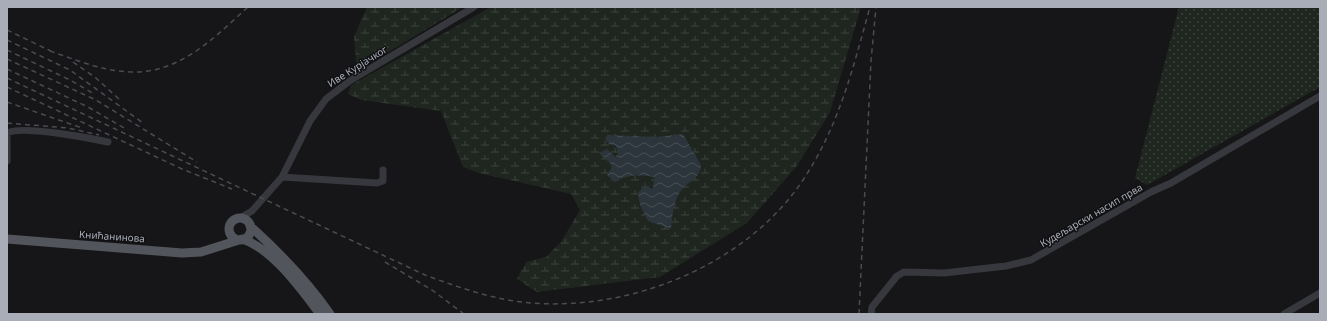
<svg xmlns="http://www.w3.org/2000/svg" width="1327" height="321" viewBox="0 0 1327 321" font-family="'Noto Sans',sans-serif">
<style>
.grass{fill:url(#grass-dots)}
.wetland{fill:url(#wetland-marsh)}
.water{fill:url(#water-waves)}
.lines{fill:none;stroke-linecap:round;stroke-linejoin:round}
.minor{stroke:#37383d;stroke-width:7}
.major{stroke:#53555c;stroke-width:9}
.rail{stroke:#4a4c52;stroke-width:1.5;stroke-dasharray:5 4;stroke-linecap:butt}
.labels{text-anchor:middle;stroke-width:3;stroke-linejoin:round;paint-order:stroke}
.street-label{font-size:10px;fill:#a8adb8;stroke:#111113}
</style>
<defs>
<pattern id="grass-dots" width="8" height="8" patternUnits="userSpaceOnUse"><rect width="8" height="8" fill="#1e261f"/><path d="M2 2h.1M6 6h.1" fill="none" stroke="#3c433d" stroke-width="1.8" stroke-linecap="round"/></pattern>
<pattern id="wetland-marsh" width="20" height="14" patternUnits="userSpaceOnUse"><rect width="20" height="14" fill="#1e261f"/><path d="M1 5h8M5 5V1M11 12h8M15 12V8" fill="none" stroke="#3c433d"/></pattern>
<pattern id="water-waves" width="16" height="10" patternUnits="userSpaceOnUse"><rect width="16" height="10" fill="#2c353c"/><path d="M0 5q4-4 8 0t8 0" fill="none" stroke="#485056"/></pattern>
</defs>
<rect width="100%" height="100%" fill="#161618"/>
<path class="grass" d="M 1179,7 L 1320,7 L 1320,87 L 1147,185 L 1135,178 Z"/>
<path class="wetland" d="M 367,7 L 463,7 L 357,71 L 354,37 Z
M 491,7 L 861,7 L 830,112 L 797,166 L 747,223 L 660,277 L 537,292 L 517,279 L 526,262 L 546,257 L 561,242 L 580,210 L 571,194 L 479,173 L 463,167 L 441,111 L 361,100 L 348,94 L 351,85 Z"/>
<path class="water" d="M 683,134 L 701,165 C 700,180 687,181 680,192 C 673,203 672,217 671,229 L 648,221 L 640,205 L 638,193 L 644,186 L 653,189 L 654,177 C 641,175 627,174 615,182 L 607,175 L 613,166 L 599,153 L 607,149 L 615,157 L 618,154 L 616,146 L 609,144 L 605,139 L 608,135 L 656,137 Z"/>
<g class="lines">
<path class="minor" d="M 7,133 C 22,125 90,138 108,142
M 7,138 L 7,161
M 282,177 L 377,183 L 383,181 L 383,170
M 240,218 L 252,211 L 282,177 L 310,121 L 326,99 L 351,80 L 474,7
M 871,314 L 872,307 L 897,276 L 904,272 L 944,273 L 1006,266 L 1031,260 L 1151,192 L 1171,183 L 1320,96
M 1284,314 L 1320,293"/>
<path class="major" d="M229 229a11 11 0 1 1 22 0a11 11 0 1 1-22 0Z
M 250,226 C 280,253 307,281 330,314
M 7,239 L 182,253 L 201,252 L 239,240
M 242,239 C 272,248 301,289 320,314"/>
<path class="rail" d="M 7,30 L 55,53
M 7,40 L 70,70 L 143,123
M 7,50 L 70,80 L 94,94
M 50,51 C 76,60 105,72 133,72 C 181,73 216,36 248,7
M 7,59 L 96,100 L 197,162
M 73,62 L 96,78 L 120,100
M 7,69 L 88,107 L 126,129
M 7,78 L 425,275 C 460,288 495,300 531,303 C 632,311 746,265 803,180 C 839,126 853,68 870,7
M 7,87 L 182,169 L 232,189
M 7,102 L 82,128
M 7,123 L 68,128 L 99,135
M 385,262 L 432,290 L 464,314
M 859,314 L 871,61 L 876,7"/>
</g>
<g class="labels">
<g class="street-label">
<text transform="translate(357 66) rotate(-32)" y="4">Иве Курјачког</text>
<text transform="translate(1091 215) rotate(-30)" y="4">Кудељарски насип прва</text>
<text transform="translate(112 236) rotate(4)" y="4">Книћанинова</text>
</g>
</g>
<rect width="1327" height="321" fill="none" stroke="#a8adb8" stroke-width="16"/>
</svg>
